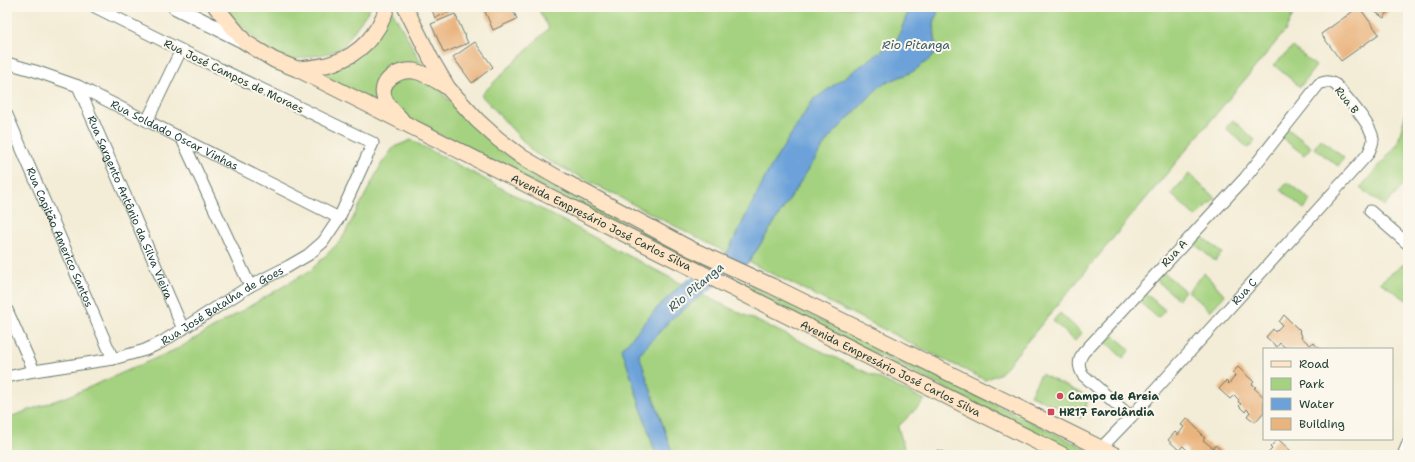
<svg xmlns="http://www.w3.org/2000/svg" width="1415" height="462" viewBox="0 0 1415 462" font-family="'Shantell Sans',sans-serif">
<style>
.green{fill:#a5d280;stroke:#62885a}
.water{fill:#6ca2d9;stroke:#467086}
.building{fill:#eab47e}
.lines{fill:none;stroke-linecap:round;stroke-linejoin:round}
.minor-casing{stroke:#697a6d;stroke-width:13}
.tertiary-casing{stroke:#697a6d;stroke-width:16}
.secondary-casing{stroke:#697a6d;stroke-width:17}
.minor{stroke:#fff;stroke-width:11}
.tertiary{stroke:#fff;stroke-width:14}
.secondary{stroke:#ffe4c6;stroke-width:15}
.poi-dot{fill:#d1495b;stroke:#fbf7ec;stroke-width:1.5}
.labels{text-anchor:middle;stroke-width:4;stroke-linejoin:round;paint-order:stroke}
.street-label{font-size:11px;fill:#1f3d34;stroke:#fbf7ec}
.poi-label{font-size:11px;font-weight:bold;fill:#1f3d34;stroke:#fbf7ec;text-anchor:start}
.water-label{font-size:12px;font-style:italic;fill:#365b66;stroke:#fbf7ec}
</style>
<rect width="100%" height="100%" fill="#fbf7ec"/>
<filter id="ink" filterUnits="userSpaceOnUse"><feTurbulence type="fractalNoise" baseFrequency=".025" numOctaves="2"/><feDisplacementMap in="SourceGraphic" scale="8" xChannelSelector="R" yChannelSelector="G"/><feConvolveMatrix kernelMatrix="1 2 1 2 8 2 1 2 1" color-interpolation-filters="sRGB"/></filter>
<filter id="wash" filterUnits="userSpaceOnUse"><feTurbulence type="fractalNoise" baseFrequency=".012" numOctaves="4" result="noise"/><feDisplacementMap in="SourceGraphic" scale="16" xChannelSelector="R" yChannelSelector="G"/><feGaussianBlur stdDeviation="0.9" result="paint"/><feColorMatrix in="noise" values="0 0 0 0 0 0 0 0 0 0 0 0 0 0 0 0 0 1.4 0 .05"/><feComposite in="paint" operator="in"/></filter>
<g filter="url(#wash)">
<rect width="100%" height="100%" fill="#f3ecd6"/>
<path class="green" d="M 224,7 L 371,7 L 342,48 L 329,53 L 292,60 L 265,49 L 237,22 Z
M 390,7 L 433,84 L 492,143 L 540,180 L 695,259 L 1099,455 L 1080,455 L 692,262 L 315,72 L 354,56 Z
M 537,7 L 910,7 L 897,40 L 813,100 L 770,168 L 727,253 L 534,153 L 481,95 L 549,28 Z
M 939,7 L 1296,7 L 1286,30 L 1001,373 L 985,380 L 749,262 L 828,139 L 881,85 L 914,71 L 936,54 L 934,23 Z
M 1293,47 L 1316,66 L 1300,87 L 1274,65 Z
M 1408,105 L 1408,180 L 1385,206 L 1360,188 L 1397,145 Z
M 1233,120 L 1255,140 L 1248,148 L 1226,128 Z
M 1288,129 L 1311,147 L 1304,155 L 1281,137 Z
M 1321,139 L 1344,158 L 1338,166 L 1314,148 Z
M 411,140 L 682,284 L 658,307 L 622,349 L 656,455 L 7,455 L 7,418 L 74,394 L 179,348 L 311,270 L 342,239 L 382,163 L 394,147 Z
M 1189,174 L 1215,198 L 1196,217 L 1171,194 Z
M 1288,182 L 1311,200 L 1304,209 L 1281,190 Z
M 1199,234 L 1222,253 L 1215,261 L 1192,242 Z
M 1408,261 L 1408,301 L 1380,282 Z
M 1163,272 L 1185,291 L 1178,299 L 1155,279 Z
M 1204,273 L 1225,295 L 1210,311 L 1188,291 Z
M 1143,291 L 1165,310 L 1158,318 L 1136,299 Z
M 702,295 L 925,400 L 898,427 L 906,455 L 673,455 L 639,355 L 670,320 Z
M 1060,313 L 1082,333 L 1075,341 L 1053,321 Z
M 1108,330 L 1130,350 L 1123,358 L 1101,338 Z
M 1041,374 L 1089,397 L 1081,418 L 1030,395 Z"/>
<path class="water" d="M 910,7 L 939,7 L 934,23 L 936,54 L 914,71 L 881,85 L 828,139 L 749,262 L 702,295 L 670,320 L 639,355 L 673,455 L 656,455 L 622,349 L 658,307 L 682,284 L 727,253 L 770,168 L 813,100 L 897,40 Z"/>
<g id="blocks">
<path class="building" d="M 431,7 L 461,7 L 435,18 Z
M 483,7 L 512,7 L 517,19 L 493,30 Z
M 1359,7 L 1379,34 L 1341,61 L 1321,34 Z
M 1368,7 L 1391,7 L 1384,18 Z
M 455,14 L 468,43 L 444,53 L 431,24 Z
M 475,42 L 493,67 L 472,83 L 453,57 Z
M 1284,315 L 1300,331 L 1299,332 L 1302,335 L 1301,337 L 1310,345 L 1313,343 L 1320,349 L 1285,349 L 1286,348 L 1280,343 L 1277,347 L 1266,337 L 1273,329 L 1275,332 L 1282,325 L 1279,322 Z
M 1238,367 L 1254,382 L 1252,384 L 1256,387 L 1254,388 L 1264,397 L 1264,412 L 1255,422 L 1247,416 L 1250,412 L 1247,409 L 1245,412 L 1239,406 L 1241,404 L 1238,402 L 1239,400 L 1234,395 L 1230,399 L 1219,389 L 1226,381 L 1229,384 L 1235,376 L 1232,373 Z
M 1187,418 L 1202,434 L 1201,435 L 1205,438 L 1203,440 L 1213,448 L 1215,445 L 1223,452 L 1220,455 L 1189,455 L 1187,452 L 1188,451 L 1183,446 L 1179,450 L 1168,440 L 1175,432 L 1178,435 L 1184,427 L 1181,425 Z
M 1278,439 L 1295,455 L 1266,455 L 1272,449 L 1270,447 Z
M 937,450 L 952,455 L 936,455 Z"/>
</g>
</g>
<g filter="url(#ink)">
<use href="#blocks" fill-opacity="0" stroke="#697a6d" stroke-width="1"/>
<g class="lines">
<g class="minor-casing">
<g id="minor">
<path id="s1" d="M 7,63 L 35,71 L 78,86 L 339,218"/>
<path id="s2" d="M 78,86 L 183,329"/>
<path id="s3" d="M 7,115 L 113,359"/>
<path d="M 147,121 L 181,50"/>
<path d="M 182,139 L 250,286"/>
<path d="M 1370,211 L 1408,244"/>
<path d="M 7,310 L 34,371"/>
<path id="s4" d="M 7,377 L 34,371 L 113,359 L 145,350 L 162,342 L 250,286 L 289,266 L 308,255 L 323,242 L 339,218 L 373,143 L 181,50 L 95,7"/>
<path id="s5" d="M 1101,448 L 1131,417 L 1368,154 C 1370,149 1373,145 1373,139 C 1372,125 1346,97 1336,85 C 1330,81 1326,81 1319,84 L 1245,178 L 1083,353 C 1078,361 1078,366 1083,375 L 1131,417"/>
<path d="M 1403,455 L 1408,443"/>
</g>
</g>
<g class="tertiary-casing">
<path id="tertiary" d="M 175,7 L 245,42"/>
</g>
<g class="secondary-casing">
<g id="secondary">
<path id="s6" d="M 216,7 L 245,42 L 274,60 L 297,69 L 1063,455"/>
<path d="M 405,7 L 431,59 L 448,88 L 477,120 L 498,139 L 522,157 L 560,179 L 691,249 L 772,286 L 1115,455"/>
<path d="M 297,69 C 309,68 322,67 333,63 C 360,55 379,33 387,7"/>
<path d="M 401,119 C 396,113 386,105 384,97 C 379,80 399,69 414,71 C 425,73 437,81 447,87"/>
</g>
</g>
<use href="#minor" class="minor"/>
<use href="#tertiary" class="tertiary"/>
<use href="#secondary" class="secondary"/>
</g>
</g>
<g class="poi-dot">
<circle cx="1060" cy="396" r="4"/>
<rect x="1047" y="408" width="8" height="8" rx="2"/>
</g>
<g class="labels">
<g class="street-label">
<text transform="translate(234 76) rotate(26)" y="4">Rua José Campos de Moraes</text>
<text transform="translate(1347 100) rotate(51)" y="4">Rua B</text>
<text dy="4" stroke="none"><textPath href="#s1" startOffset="183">Rua Soldado Oscar Vinhas</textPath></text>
<text dy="4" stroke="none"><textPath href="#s2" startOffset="132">Rua Sargento Antônio da Silva Vieira</textPath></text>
<text dy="4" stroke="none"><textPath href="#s6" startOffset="445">Avenida Empresário José Carlos Silva</textPath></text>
<text dy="4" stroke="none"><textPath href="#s3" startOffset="133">Rua Capitão Americo Santos</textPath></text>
<text transform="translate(1174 253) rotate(-47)" y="4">Rua A</text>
<text dy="4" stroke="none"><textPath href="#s5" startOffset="212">Rua C</textPath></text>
<text dy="4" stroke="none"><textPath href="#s4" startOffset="230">Rua José Batalha de Goes</textPath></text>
<text dy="4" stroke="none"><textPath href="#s6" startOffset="769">Avenida Empresário José Carlos Silva</textPath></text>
</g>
<g class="poi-label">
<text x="1068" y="400">Campo de Areia</text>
<text x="1059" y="416">HR17 Farolândia</text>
</g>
<g class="water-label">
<text x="916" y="49">Rio Pitanga</text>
<text transform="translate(696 287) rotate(-40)" y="4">Rio Pitanga</text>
</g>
</g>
<rect width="1415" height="462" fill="none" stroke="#fbf7ec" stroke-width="24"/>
<rect x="1263" y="348" width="130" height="92" fill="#fbf7ec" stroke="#a3ada2"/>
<rect x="1271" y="361" width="20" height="6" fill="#ffe4c6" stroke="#a3ada2"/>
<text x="1299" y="368" font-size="12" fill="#1f3d34">Road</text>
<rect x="1271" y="378" width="20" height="12" fill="#a5d280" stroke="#a3ada2"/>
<text x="1299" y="388" font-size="12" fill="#1f3d34">Park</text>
<rect x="1271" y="398" width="20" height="12" fill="#6ca2d9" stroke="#a3ada2"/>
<text x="1299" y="408" font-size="12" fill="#1f3d34">Water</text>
<rect x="1271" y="418" width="20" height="12" fill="#eab47e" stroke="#a3ada2"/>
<text x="1299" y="428" font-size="12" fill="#1f3d34">Building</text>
</svg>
